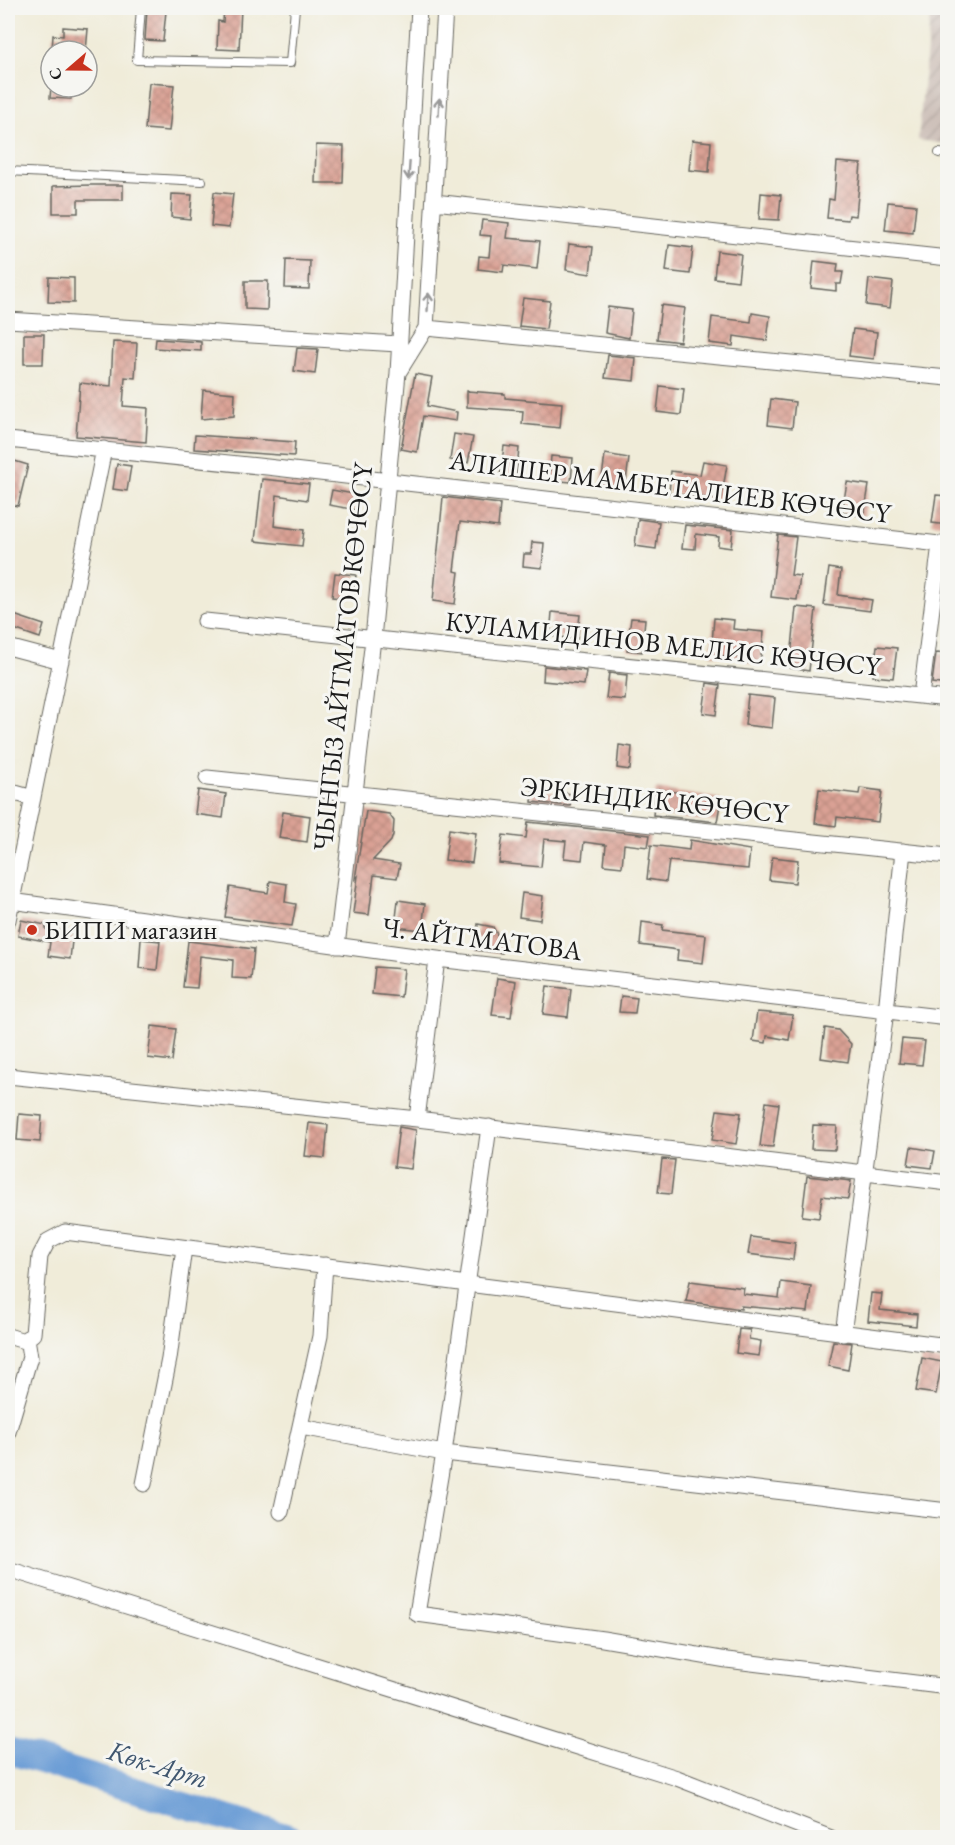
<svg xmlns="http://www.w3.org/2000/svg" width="955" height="1845" viewBox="0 0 955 1845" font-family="'EB Garamond',serif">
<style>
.industrial{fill:url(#industrial-furrows)}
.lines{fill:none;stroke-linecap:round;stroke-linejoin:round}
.river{stroke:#6a9cd5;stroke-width:26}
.building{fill:url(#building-cross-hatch)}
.service-casing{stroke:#66655e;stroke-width:10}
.minor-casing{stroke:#66655e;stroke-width:17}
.service{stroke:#fff;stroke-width:8}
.minor{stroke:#fff;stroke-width:15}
.oneway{stroke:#999}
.poi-dot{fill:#c8321e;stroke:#f6f6f2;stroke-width:2}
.labels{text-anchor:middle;stroke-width:6;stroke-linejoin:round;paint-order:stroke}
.street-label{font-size:27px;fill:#1c1c1c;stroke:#f6f6f2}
.poi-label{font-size:27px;fill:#1c1c1c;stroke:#f6f6f2;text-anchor:start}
.water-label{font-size:28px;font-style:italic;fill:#3f566f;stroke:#f6f6f2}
</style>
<defs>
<pattern id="industrial-furrows" width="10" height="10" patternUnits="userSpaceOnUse" patternTransform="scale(1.5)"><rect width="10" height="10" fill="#cec1ba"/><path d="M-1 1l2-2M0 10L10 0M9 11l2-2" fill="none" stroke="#b0a59f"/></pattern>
<pattern id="building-cross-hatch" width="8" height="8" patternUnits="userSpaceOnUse" patternTransform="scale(1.5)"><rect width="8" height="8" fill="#daa194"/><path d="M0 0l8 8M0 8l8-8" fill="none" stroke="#ba8a7f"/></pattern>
</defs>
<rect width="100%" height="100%" fill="#f6f6f2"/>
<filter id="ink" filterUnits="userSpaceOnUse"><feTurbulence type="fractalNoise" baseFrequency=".0167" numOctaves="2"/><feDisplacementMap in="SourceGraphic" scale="12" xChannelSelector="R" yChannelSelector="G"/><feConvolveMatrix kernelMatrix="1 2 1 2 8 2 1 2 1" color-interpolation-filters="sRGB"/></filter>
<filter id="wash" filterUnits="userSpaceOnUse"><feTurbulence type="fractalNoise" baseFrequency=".008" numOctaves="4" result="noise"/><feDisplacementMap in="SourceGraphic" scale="24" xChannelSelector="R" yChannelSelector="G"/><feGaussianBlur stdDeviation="1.35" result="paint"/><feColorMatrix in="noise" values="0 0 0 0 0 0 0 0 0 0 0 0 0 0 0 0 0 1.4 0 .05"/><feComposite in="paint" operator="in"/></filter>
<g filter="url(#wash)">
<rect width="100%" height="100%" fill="#f0ecd9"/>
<path class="industrial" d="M 931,8 L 947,8 L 947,144 L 918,140 Z"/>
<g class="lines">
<path class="river" d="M 8,1751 L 291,1838"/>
</g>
<g id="blocks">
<path class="building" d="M 224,8 L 241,8 L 239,50 L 217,49 L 218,21 L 223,22 Z
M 147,9 L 166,11 L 163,41 L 145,40 Z
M 63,27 L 88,29 L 86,51 L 52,51 L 53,35 L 63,36 Z
M 149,83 L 174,85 L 169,131 L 145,129 Z
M 51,87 L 72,87 L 71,99 L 50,98 Z
M 692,140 L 711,142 L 709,172 L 689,170 Z
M 316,145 L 344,146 L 343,183 L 315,183 Z
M 837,162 L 861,164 L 856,216 L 849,215 L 848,220 L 827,218 L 829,199 L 834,200 Z
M 92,185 L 123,185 L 123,200 L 78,200 L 78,213 L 53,213 L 53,186 Z
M 214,192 L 233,194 L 229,228 L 211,226 Z
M 761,193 L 781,195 L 779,220 L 759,219 Z
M 172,194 L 192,195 L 190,219 L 171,217 Z
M 888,202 L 916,205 L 913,233 L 885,230 Z
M 482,220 L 509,223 L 507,238 L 540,241 L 537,269 L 504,265 L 503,272 L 478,269 L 479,256 L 489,257 L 491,236 L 480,235 Z
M 569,244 L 593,247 L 590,274 L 566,270 Z
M 669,245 L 693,248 L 690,274 L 666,271 Z
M 717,251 L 741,254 L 738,281 L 714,278 Z
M 286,260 L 310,261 L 309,289 L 285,288 Z
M 814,261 L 838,264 L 837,272 L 843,272 L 841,284 L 836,284 L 836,291 L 811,288 Z
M 49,277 L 74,278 L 74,303 L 48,302 Z
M 869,279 L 893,282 L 890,308 L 866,305 Z
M 245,281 L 268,281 L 267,310 L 245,309 Z
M 523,298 L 550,301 L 546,329 L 519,326 Z
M 661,305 L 685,308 L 680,342 L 657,339 Z
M 608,307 L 632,310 L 629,338 L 605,333 Z
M 752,313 L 770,316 L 767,341 L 734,336 L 733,346 L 709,343 L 712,317 L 751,322 Z
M 853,329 L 877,332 L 874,359 L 849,356 Z
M 24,334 L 44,334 L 43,364 L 24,364 Z
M 156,339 L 201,342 L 201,351 L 155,348 Z
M 113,342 L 137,343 L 135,378 L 125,377 L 123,406 L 148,408 L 146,442 L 76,436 L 80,383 L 111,386 Z
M 297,348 L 318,349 L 315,374 L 294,371 Z
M 608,355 L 636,358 L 634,381 L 605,378 Z
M 415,374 L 432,377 L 427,406 L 457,412 L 456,421 L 423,416 L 417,452 L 401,449 Z
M 660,386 L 684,389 L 681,415 L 657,412 Z
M 203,390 L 235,393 L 234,416 L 201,419 Z
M 467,391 L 505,394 L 505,398 L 562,403 L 560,428 L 522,424 L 523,411 L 467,407 Z
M 771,399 L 795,402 L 792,428 L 768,425 Z
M 454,434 L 473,437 L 468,463 L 450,460 Z
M 195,435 L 295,442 L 294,456 L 194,449 Z
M 504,446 L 519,448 L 516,479 L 500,477 Z
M 605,454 L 629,458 L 625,489 L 601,486 Z
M 551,456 L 573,458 L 571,482 L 549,480 Z
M 8,459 L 28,465 L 18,506 L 8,504 Z
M 703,461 L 727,465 L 721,500 L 669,493 L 671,471 L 700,475 Z
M 117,464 L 131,466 L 127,491 L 113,489 Z
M 262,479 L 309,484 L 307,500 L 277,495 L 274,526 L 304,530 L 302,546 L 255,541 Z
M 847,482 L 869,485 L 864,516 L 842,513 Z
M 332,490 L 359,495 L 356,510 L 329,505 Z
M 936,495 L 948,496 L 948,525 L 932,523 Z
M 443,497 L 500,504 L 498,527 L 460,522 L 454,571 L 459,572 L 455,604 L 433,601 Z
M 638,519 L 659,522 L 656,549 L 635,546 Z
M 685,525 L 733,530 L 731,548 L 718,546 L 719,537 L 696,534 L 695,549 L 682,548 Z
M 778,535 L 796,537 L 791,575 L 800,576 L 797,600 L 771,597 Z
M 532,542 L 544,543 L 542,568 L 523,566 L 524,554 L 531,554 Z
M 829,568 L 841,570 L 838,595 L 872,600 L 870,611 L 824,605 Z
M 335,573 L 356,575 L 353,599 L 332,597 Z
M 796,607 L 816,609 L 809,671 L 790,668 Z
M 552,612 L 580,615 L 577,639 L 550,636 Z
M 8,613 L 44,625 L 40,638 L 8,627 Z
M 631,618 L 645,619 L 642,652 L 627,650 Z
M 714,618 L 734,620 L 733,629 L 764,632 L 760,664 L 748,663 L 749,658 L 711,655 Z
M 877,646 L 897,648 L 893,678 L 873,676 Z
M 936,653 L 948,654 L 948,685 L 932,683 Z
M 544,666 L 586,671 L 584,685 L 543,681 Z
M 609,673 L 627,675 L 625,700 L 606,698 Z
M 707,683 L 720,685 L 716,715 L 703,713 Z
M 748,695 L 775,698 L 772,728 L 745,725 Z
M 619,745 L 632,747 L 630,770 L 617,768 Z
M 860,788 L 882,791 L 878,822 L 837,817 L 836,826 L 815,823 L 819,789 L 859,794 Z
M 533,789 L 572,794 L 570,806 L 532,802 Z
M 656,789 L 721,799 L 717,822 L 653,815 Z
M 198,790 L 226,794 L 223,818 L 195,814 Z
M 366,811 L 389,814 L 394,821 L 393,835 L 391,841 L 373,860 L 400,864 L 397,878 L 374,875 L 369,915 L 353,913 L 358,876 L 355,879 Z
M 283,812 L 310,816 L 307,842 L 279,838 Z
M 528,822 L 650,835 L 648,847 L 624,844 L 622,867 L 604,865 L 606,845 L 584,842 L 582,860 L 564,858 L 566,841 L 544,839 L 541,867 L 499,863 L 503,835 L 526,838 Z
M 449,829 L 476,833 L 472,863 L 445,860 Z
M 690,840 L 750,850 L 748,869 L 669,861 L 666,882 L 647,879 L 651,845 L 689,850 Z
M 772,857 L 798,860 L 795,883 L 769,880 Z
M 270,881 L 287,884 L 285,902 L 296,904 L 292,926 L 225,917 L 230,887 L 268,893 Z
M 522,893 L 543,896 L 540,920 L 519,917 Z
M 398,900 L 425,904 L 422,930 L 395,927 Z
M 21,920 L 46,925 L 46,929 L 73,932 L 70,959 L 48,956 L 50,942 L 18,936 Z
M 642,922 L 663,925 L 662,930 L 706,935 L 703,963 L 677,960 L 678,950 L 640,945 Z
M 478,924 L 493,927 L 498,936 L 505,937 L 502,953 L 475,950 Z
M 141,939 L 160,941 L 157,970 L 139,968 Z
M 188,941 L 254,949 L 251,979 L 232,978 L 233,960 L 200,956 L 197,988 L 183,987 Z
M 375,967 L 404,969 L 401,997 L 372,994 Z
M 497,978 L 516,981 L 511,1017 L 492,1015 Z
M 547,986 L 571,989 L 568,1017 L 543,1014 Z
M 621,996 L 637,998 L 635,1013 L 619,1012 Z
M 757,1012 L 793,1015 L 789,1040 L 767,1036 L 766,1043 L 753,1041 Z
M 152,1026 L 176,1029 L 172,1061 L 148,1058 Z
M 825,1028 L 838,1030 L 851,1044 L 848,1062 L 821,1058 Z
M 902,1039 L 925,1041 L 922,1065 L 899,1063 Z
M 766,1102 L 779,1104 L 773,1147 L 760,1146 Z
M 717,1110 L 741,1113 L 736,1144 L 712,1140 Z
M 19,1114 L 42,1116 L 40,1142 L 17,1140 Z
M 309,1123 L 328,1125 L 325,1158 L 305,1156 Z
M 813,1125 L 837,1126 L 835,1150 L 811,1149 Z
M 399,1127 L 416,1130 L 411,1169 L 394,1167 Z
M 911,1147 L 935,1151 L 932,1168 L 908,1165 Z
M 662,1159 L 675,1160 L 671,1194 L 658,1193 Z
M 807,1176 L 851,1181 L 848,1199 L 822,1196 L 819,1218 L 802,1216 Z
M 751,1237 L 795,1243 L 793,1260 L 748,1254 Z
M 690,1281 L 744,1288 L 743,1294 L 779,1298 L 781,1282 L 811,1286 L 808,1312 L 741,1306 L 741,1309 L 686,1301 Z
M 871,1293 L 882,1294 L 880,1310 L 917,1314 L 916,1326 L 868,1321 Z
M 739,1329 L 750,1330 L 749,1339 L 761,1341 L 759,1356 L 736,1353 Z
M 833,1341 L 852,1343 L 848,1370 L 828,1366 Z
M 922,1358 L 942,1362 L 936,1394 L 916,1391 Z"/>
</g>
</g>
<g filter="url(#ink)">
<use href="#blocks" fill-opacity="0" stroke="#66655e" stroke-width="1.5"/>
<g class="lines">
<g class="service-casing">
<path id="service" d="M 141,8 L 137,60 L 290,63 L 295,8
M 939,153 L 948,154
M 8,171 L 202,181"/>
</g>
<g class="minor-casing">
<path id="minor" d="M 434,202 L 948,258
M 8,320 L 398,344
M 426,328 L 948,378
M 398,373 L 426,328 L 445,8
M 8,440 L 267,467 L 948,545
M 205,621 L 948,699
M 8,647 L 61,661
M 921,696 L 940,544
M 207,778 L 948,856
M 8,791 L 33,798
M 11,901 L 437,959 L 948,1018
M 8,920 L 104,449
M 337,946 L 373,639 L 398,373 L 419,8
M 8,1076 L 417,1119 L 948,1183
M 417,1119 L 437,959
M 489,1127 L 444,1453 L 417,1614 L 603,1639 L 727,1660 L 948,1687
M 843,1334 L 886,1011 L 903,851
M 8,1336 L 24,1341 L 33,1334 L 40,1256 L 48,1241 L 65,1232 L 948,1346
M 301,1427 L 444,1453 L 948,1511
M 8,1432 L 30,1357 L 27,1338
M 144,1484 L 169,1359 L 184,1248
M 281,1512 L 320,1336 L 325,1265
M 8,1569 L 677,1778 L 831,1838"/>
</g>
<use href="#service" class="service"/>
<use href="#minor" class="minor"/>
</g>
<defs><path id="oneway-shaft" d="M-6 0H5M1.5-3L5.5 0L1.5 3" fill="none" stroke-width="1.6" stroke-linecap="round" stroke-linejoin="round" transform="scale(1.5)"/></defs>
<g class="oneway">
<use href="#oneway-shaft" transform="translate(439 107) rotate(-87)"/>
<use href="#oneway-shaft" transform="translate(409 171) rotate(94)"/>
<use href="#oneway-shaft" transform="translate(428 302) rotate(-87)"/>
</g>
</g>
<circle class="poi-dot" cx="32" cy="930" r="6"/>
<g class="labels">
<g class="street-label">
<text transform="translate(670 487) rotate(7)" y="9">АЛИШЕР МАМБЕТАЛИЕВ КӨЧӨСҮ</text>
<text transform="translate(663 644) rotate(6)" y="9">КУЛАМИДИНОВ МЕЛИС КӨЧӨСҮ</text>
<text transform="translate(343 657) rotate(-84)" y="9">ЧЫНГЫЗ АЙТМАТОВ КӨЧӨСҮ</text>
<text transform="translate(654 800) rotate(6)" y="9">ЭРКИНДИК КӨЧӨСҮ</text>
<text transform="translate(482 939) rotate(7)" y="9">Ч. АЙТМАТОВА</text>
</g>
<g class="poi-label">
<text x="44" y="939">БИПИ магазин</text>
</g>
<g class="water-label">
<text transform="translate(158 1764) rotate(17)" y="10">Көк-Арт</text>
</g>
</g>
<rect width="955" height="1845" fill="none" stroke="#f6f6f2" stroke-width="30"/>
<g transform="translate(69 69) rotate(250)"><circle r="28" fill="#f6f6f2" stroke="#9f9f9c" stroke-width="1.5"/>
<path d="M0-4.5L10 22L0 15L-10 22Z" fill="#c8321e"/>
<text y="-9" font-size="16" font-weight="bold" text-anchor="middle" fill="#1c1c1c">С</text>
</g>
</svg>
